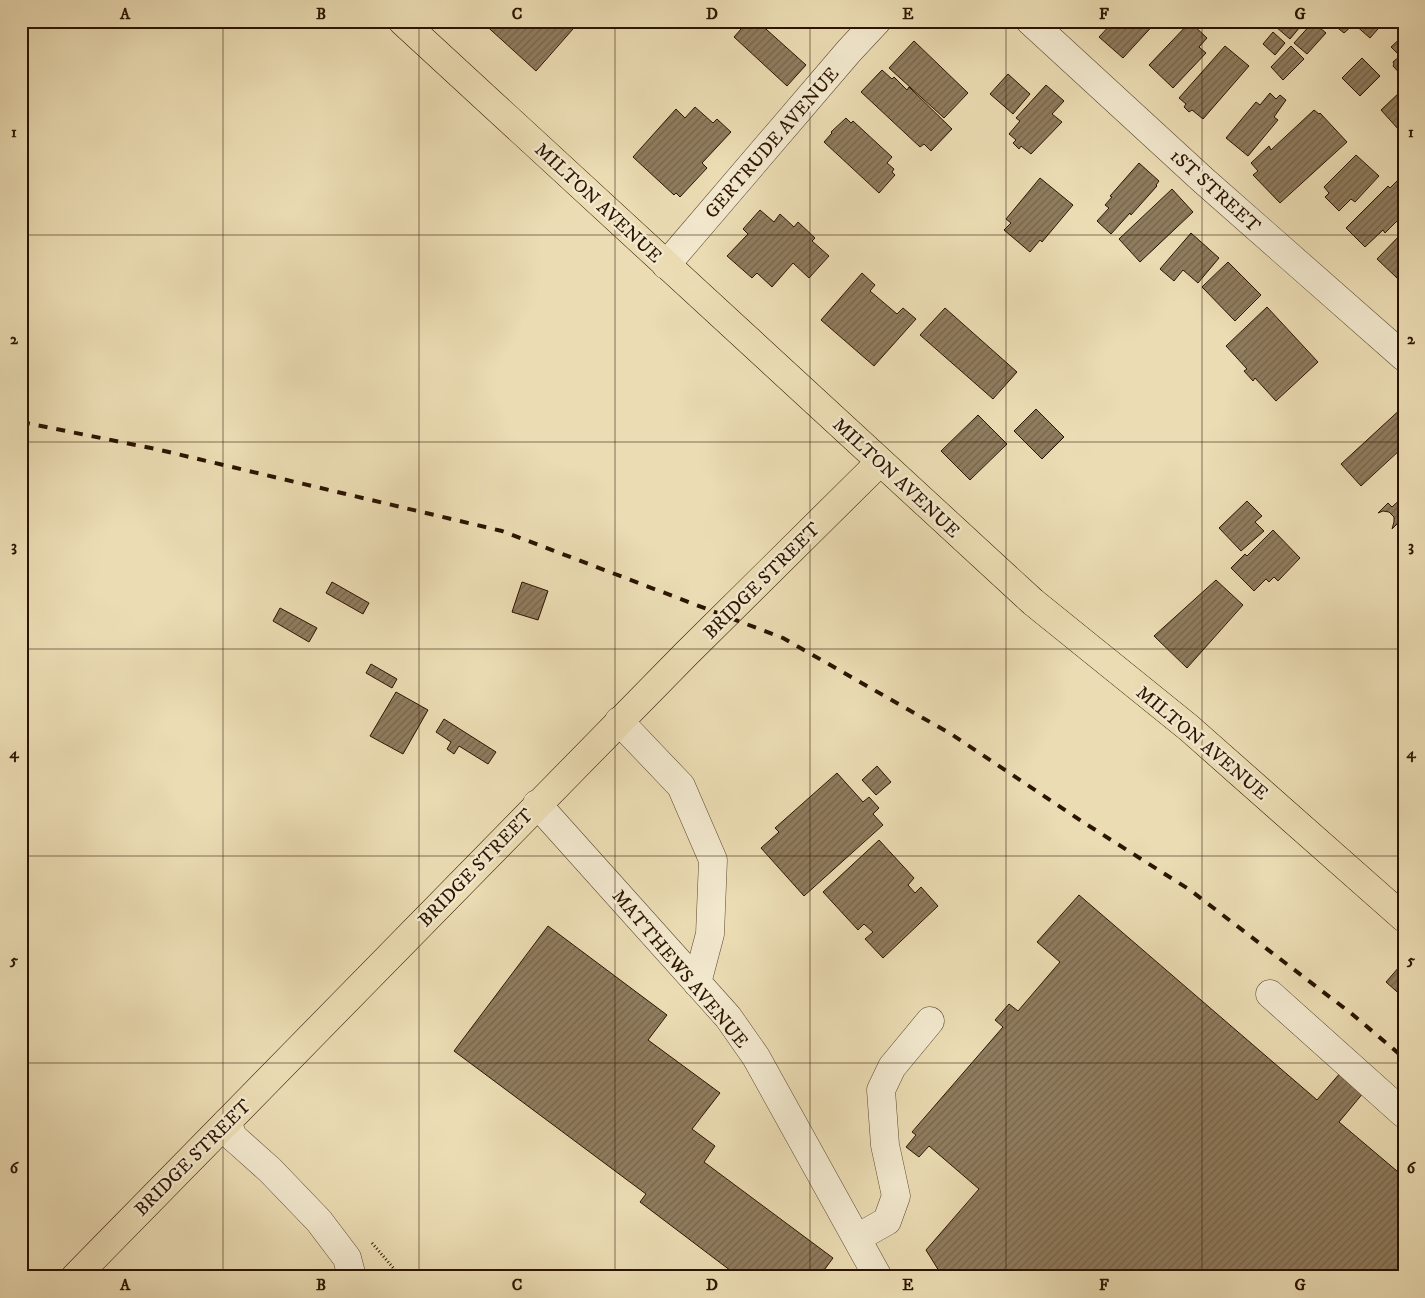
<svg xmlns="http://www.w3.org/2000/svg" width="1425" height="1298" viewBox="0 0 1425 1298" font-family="'IM FELL DW Pica',serif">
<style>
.building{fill:url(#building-hatch);stroke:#2c1401}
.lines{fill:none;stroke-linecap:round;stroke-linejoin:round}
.minor-casing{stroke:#5c462e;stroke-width:29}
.major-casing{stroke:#2c1401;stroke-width:29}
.path{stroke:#2c1401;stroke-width:3;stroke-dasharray:1 2.5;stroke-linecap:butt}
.minor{stroke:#f2e8ce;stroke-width:28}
.major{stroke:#ebdcb3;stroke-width:28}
.rail{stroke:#2c1401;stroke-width:4;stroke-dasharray:9 9;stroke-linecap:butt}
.grid{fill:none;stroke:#2c1401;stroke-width:1;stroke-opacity:0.55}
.labels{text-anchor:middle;stroke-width:5;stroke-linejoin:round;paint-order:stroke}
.street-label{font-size:19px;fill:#2c1401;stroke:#f2e8ce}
.neatline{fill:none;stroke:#2c1401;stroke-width:2}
.grid-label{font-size:16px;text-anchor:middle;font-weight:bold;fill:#2c1401}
</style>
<defs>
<pattern id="building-hatch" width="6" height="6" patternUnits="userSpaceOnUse" patternTransform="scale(1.25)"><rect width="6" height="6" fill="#8f7c5e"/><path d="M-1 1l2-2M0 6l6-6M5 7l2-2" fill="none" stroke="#75644b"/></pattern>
</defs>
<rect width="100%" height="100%" fill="#ebdcb3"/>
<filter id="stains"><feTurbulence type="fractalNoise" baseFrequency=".004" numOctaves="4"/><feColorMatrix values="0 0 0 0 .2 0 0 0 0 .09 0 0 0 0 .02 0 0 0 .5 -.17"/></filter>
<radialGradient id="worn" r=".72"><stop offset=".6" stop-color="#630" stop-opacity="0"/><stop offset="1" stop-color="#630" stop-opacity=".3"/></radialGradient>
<path class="building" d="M 481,21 L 580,21 L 536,71 Z
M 748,21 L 757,21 L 806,65 L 787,86 L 734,37 Z
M 1114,21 L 1157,21 L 1123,58 L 1099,37 Z
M 1269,21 L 1305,21 L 1290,39 Z
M 1336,21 L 1385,21 L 1370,38 L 1354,24 L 1344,33 L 1334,25 Z
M 1190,22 L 1207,38 L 1199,47 L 1206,53 L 1173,88 L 1149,65 Z
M 1313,22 L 1326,33 L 1307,54 L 1294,43 Z
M 1273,32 L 1285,43 L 1275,55 L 1263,44 Z
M 1404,35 L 1404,78 L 1393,66 L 1394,64 L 1393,62 L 1400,56 L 1391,47 Z
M 914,41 L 968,93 L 944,118 L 889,68 Z
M 1225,46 L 1249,66 L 1203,119 L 1192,110 L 1189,112 L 1184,107 L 1186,104 L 1179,98 Z
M 1291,46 L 1304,59 L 1283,80 L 1271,67 Z
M 1362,58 L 1380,76 L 1360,96 L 1342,78 Z
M 882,70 L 892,79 L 894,77 L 907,90 L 909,87 L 952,129 L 931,151 L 924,144 L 920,147 L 861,92 Z
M 1008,74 L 1030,94 L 1013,114 L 990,94 Z
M 1046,85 L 1064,101 L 1052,114 L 1062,122 L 1031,154 L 1021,146 L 1019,149 L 1013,143 L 1016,140 L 1009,134 L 1020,121 L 1016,118 Z
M 1401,91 L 1404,93 L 1404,125 L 1399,130 L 1381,110 Z
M 1270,93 L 1276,99 L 1280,95 L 1286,100 L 1274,117 L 1278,120 L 1248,156 L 1226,138 L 1256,102 L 1260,105 Z
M 695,107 L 713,123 L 717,119 L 731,132 L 702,163 L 707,168 L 680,197 L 676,193 L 674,195 L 633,157 L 676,109 L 685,118 Z
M 1314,110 L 1319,114 L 1320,113 L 1347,142 L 1280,203 L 1253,175 L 1258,171 L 1251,163 L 1269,146 L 1271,150 Z
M 846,118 L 851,123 L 853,121 L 892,157 L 887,163 L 894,169 L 892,172 L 895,175 L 879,193 L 824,142 L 832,133 L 831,132 Z
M 1356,155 L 1379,176 L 1355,202 L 1351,199 L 1339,211 L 1325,197 L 1329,193 L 1324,187 Z
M 1139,163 L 1159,181 L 1156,185 L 1157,186 L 1131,215 L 1130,213 L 1111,234 L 1097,221 L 1109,208 L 1105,205 L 1112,197 L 1110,196 Z
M 1040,178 L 1073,205 L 1042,242 L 1040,240 L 1030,252 L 1004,230 L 1011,223 L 1006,219 Z
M 1398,180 L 1404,185 L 1404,214 L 1385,233 L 1383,230 L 1365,247 L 1346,228 L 1388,186 L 1390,188 Z
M 1172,189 L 1193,212 L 1140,262 L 1119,239 Z
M 760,210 L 774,222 L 780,214 L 794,227 L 798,222 L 815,238 L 812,241 L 829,256 L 809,278 L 793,263 L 772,287 L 757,273 L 752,278 L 727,256 L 748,234 L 743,229 Z
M 1404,231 L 1404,271 L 1397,278 L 1377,259 Z
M 1191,233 L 1219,258 L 1198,283 L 1183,270 L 1174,281 L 1160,269 Z
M 1228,262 L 1261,295 L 1235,321 L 1202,287 Z
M 862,273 L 875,285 L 870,291 L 897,314 L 903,308 L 916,319 L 874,366 L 821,320 Z
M 1267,307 L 1318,362 L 1276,401 L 1255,378 L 1253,381 L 1244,371 L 1247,369 L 1226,346 Z
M 945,308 L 1017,372 L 993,399 L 920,335 Z
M 1404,406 L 1404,451 L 1401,449 L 1361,486 L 1341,464 Z
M 1036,409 L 1064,437 L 1042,459 L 1014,431 Z
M 978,415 L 1007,444 L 970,480 L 941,451 Z
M 1404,496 L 1404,519 L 1403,518 L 1392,529 L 1394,522 L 1394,517 L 1389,512 L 1383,511 L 1378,513 L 1388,503 L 1392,507 Z
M 1247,501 L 1262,516 L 1255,522 L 1264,531 L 1241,551 L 1219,528 Z
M 1273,530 L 1300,558 L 1278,581 L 1274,577 L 1269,582 L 1266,579 L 1254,591 L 1231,568 L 1245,554 L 1247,556 Z
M 1216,580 L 1243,605 L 1187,668 L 1154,636 Z
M 332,582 L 369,603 L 363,614 L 326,593 Z
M 522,582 L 548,591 L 538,620 L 512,612 Z
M 280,608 L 317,628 L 309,642 L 273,621 Z
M 371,664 L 397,679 L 392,688 L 366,673 Z
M 396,692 L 428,710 L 403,754 L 370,736 Z
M 444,719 L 496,752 L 488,764 L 459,746 L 454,754 L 447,749 L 451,742 L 436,732 Z
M 877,766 L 891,782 L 876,795 L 862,780 Z
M 837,773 L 863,802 L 869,797 L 879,808 L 873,814 L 883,825 L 804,896 L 761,848 L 779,832 L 775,828 Z
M 879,840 L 914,878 L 908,885 L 915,893 L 921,887 L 938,906 L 883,958 L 865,939 L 873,932 L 864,924 L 858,930 L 823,892 Z
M 1079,895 L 1317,1100 L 1341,1072 L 1364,1092 L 1339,1122 L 1404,1177 L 1404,1277 L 946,1277 L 939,1271 L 926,1250 L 979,1189 L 929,1146 L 919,1157 L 906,1147 L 916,1135 L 912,1132 L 1003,1027 L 995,1020 L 1009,1004 L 1018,1011 L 1060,962 L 1037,942 Z
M 548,926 L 667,1015 L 648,1040 L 720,1093 L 692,1129 L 715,1146 L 704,1162 L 833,1258 L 819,1277 L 739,1277 L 640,1202 L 646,1194 L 454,1051 Z
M 1400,966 L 1404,969 L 1404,998 L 1386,982 Z"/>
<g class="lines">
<g class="minor-casing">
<path id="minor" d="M 1030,21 L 1203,180 L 1404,357
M 666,265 L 849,51 L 877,21
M 619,721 L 681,786 L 713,860 L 710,934 L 697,983
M 537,804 L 728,1017 L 756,1057 L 878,1277
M 1270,994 L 1404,1114
M 227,1122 L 233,1137 L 270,1170 L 319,1221 L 347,1258 L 352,1277
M 857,1238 L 887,1221 L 896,1196 L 885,1145 L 881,1090 L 892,1067 L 930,1021"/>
</g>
<g class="major-casing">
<path id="major" d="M 402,21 L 1033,602 L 1189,728 L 1404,918
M 75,1277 L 686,654 L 880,462"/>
</g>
<path class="path" d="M 372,1243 L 401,1277"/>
<use href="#minor" class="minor"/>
<use href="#major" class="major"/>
<path class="rail" d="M 21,422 L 156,449 L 502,531 L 783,638 L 951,734 L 1086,824 L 1190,890 L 1352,1014 L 1404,1058"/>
</g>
<path class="grid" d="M 223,21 L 223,1277M 419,21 L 419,1277M 615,21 L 615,1277M 810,21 L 810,1277M 1006,21 L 1006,1277M 1202,21 L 1202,1277M 21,235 L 1404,235M 21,442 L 1404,442M 21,649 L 1404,649M 21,856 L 1404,856M 21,1063 L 1404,1063"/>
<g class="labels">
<g class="street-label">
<text transform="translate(771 142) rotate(-49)" y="7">GERTRUDE AVENUE</text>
<text transform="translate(1216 190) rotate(42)" y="7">1ST STREET</text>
<text transform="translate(599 202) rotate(43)" y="7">MILTON AVENUE</text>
<text transform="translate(897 477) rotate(43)" y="7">MILTON AVENUE</text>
<text transform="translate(761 580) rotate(-45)" y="7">BRIDGE STREET</text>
<text transform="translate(1203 742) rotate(40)" y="7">MILTON AVENUE</text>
<text transform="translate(475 867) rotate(-46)" y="7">BRIDGE STREET</text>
<text transform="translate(681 968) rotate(50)" y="7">MATTHEWS AVENUE</text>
<text transform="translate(192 1157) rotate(-45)" y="7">BRIDGE STREET</text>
</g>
</g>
<rect width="1425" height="1298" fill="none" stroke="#ebdcb3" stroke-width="55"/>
<rect x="28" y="28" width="1370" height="1242" class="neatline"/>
<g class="grid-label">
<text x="125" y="19">A</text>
<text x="321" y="19">B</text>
<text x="517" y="19">C</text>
<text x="712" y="19">D</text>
<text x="908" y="19">E</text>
<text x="1104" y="19">F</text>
<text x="1300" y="19">G</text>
<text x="14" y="137">1</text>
<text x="1411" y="137">1</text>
<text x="14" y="344">2</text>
<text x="1411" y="344">2</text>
<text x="14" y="551">3</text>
<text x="1411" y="551">3</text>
<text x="14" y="758">4</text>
<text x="1411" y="758">4</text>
<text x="14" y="965">5</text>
<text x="1411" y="965">5</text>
<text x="14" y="1173">6</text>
<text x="1411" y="1173">6</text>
<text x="125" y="1290">A</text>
<text x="321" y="1290">B</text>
<text x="517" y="1290">C</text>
<text x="712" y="1290">D</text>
<text x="908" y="1290">E</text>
<text x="1104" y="1290">F</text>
<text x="1300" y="1290">G</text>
</g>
<rect width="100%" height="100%" filter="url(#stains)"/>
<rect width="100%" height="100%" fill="url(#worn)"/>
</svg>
